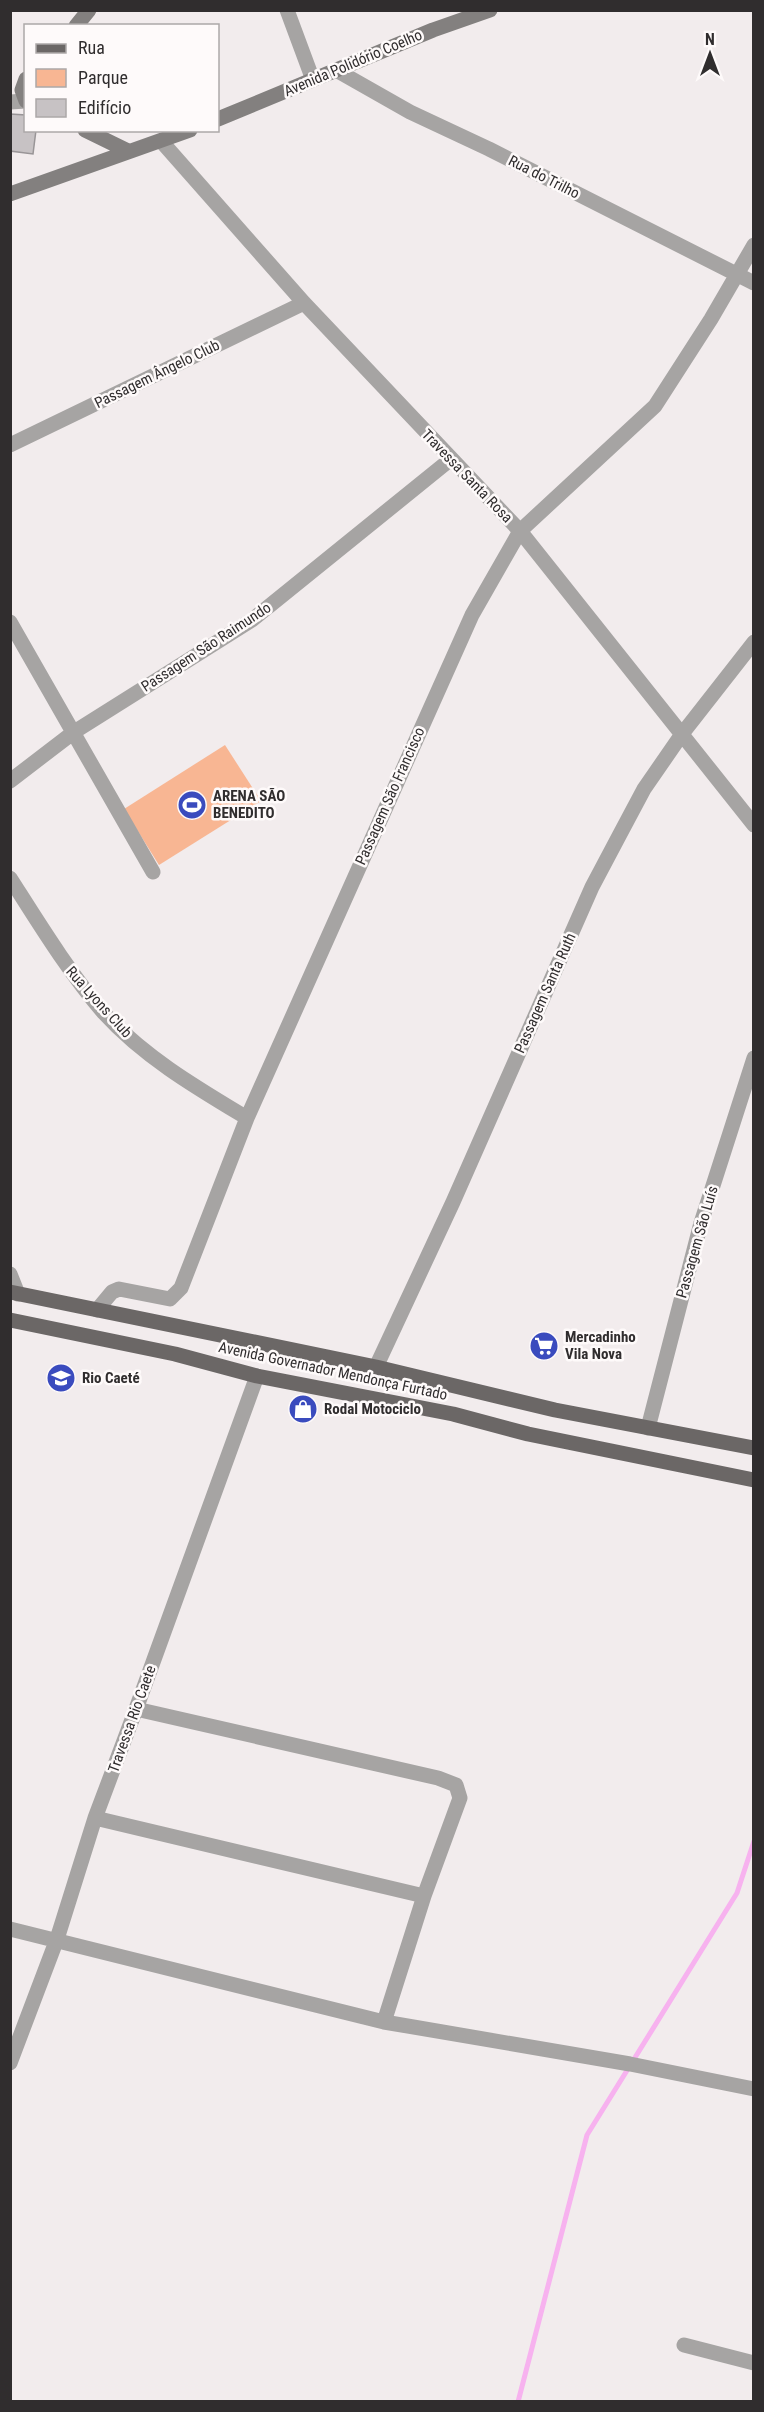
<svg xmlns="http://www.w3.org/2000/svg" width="764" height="2412" viewBox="0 0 764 2412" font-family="'Roboto Condensed',sans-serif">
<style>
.green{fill:#f8b693}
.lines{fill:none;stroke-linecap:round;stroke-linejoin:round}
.stream{stroke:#f7b2ef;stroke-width:5}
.building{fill:#c7c2c4;stroke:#999597;stroke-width:1.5}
.street{stroke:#a6a4a3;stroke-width:15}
.secondary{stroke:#83807f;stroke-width:15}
.primary{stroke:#6b6766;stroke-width:15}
.labels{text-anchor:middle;stroke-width:5;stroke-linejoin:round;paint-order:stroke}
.street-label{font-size:15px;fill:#302d2e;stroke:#fefafa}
.poi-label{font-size:15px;font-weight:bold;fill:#302d2e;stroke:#fefafa;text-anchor:start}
</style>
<rect width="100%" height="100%" fill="#f2eced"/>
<path class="green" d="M 225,745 L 261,801 L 159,865 L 124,809 Z"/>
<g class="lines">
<path class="stream" d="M 518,2402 L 587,2135 L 737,1893 L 754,1841"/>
</g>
<path class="building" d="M 10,114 L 26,115 L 26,130 L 36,130 L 33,154 L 10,151 Z"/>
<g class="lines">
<path class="street" d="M 287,10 L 313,80
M 336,70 L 410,112 L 489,149 L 754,283
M 10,102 L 26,101
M 162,142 L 304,303 L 520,531 L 754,825
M 10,445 L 304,303
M 10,622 L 153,872
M 10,781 L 74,732 L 252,620 L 451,459
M 10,878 C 40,925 68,971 104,1013 C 144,1057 197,1088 247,1118
M 10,1274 L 18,1294
M 97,1310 L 112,1292 L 119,1289 L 170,1299 L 181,1288 L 247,1118 L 472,615 L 520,531 L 655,406 L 711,319 L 754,245
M 376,1367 L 453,1202 L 592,887 L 619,836 L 644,789 L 682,734 L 754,642
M 648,1428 L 701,1223 L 754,1058
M 136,1709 L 438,1778 L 456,1785 L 460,1798 L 424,1896 L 384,2022
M 95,1818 L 424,1896
M 10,1929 L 384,2022 L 630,2064 L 754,2089
M 10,2063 L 57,1939 L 95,1818 L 136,1709 L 257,1376
M 684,2345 L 754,2363"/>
<path class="secondary" d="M 76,26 L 89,10
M 26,79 L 22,90 L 26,101
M 218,119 L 433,30 L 490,10
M 85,130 L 128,151
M 10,194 L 190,130"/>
<path class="primary" d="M 10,1292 L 376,1367 L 555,1410 L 754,1448
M 10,1320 L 175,1354 L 257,1376 L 453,1414 L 528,1434 L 754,1480"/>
</g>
<defs>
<g id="stadium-disc" transform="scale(1.5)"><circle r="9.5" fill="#3a4bbe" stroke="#fefafa"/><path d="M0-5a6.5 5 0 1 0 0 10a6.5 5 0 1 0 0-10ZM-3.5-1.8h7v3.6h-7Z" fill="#fff"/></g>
<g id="supermarket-disc" transform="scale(1.5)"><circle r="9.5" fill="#3a4bbe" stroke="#fefafa"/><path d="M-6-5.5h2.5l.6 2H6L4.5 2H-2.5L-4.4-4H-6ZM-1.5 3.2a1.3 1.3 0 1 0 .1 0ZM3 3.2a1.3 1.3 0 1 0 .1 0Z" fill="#fff"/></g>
<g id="school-disc" transform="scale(1.5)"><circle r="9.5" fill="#3a4bbe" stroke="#fefafa"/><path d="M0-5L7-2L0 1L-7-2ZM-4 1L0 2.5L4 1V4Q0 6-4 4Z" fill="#fff"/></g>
<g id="shop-disc" transform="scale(1.5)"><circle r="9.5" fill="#3a4bbe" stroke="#fefafa"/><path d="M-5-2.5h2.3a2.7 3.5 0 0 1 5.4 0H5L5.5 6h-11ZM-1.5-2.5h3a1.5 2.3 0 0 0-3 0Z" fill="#fff"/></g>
</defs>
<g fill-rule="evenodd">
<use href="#stadium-disc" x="192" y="805"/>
<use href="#supermarket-disc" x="544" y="1346"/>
<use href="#school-disc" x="61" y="1378"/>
<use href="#shop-disc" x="303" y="1409"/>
</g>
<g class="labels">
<g class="street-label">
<text transform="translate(353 63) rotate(-23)" y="5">Avenida Polidório Coelho</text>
<text transform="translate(544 177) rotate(27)" y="5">Rua do Trilho</text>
<text transform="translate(157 374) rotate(-26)" y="5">Passagem Ângelo Club</text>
<text transform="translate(467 476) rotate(46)" y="5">Travessa Santa Rosa</text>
<text transform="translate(206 647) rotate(-33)" y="5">Passagem São Raimundo</text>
<text transform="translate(390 796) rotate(-66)" y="5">Passagem São Francisco</text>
<text transform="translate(545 993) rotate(-66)" y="5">Passagem Santa Ruth</text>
<text transform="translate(99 1002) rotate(48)" y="5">Rua Lyons Club</text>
<text transform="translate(697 1242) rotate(-74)" y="5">Passagem São Luís</text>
<text transform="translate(333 1371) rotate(12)" y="5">Avenida Governador Mendonça Furtado</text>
<text transform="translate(132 1719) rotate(-70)" y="5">Travessa Rio Caete</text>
</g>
<g class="poi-label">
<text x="213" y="801">ARENA SÃO<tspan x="213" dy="17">BENEDITO</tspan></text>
<text x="565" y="1342">Mercadinho<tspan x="565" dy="17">Vila Nova</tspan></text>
<text x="82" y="1383">Rio Caeté</text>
<text x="324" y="1414">Rodal Motociclo</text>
</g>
</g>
<rect width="764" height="2412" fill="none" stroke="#302d2e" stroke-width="24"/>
<rect x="24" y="24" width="195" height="108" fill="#fefafa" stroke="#aca8a8" stroke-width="1.5"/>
<rect x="36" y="44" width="30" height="9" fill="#6b6766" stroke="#aca8a8" stroke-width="1.5"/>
<text x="78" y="54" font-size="18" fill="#302d2e">Rua</text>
<rect x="36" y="69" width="30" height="18" fill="#f8b693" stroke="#aca8a8" stroke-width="1.5"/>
<text x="78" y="84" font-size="18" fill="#302d2e">Parque</text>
<rect x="36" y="99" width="30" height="18" fill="#c7c2c4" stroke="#aca8a8" stroke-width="1.5"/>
<text x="78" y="114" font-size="18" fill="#302d2e">Edifício</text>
<g transform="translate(710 54)" stroke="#fefafa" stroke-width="4.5" paint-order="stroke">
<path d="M0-4.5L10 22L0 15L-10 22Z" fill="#302d2e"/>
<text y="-9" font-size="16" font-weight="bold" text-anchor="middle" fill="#302d2e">N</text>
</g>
</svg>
